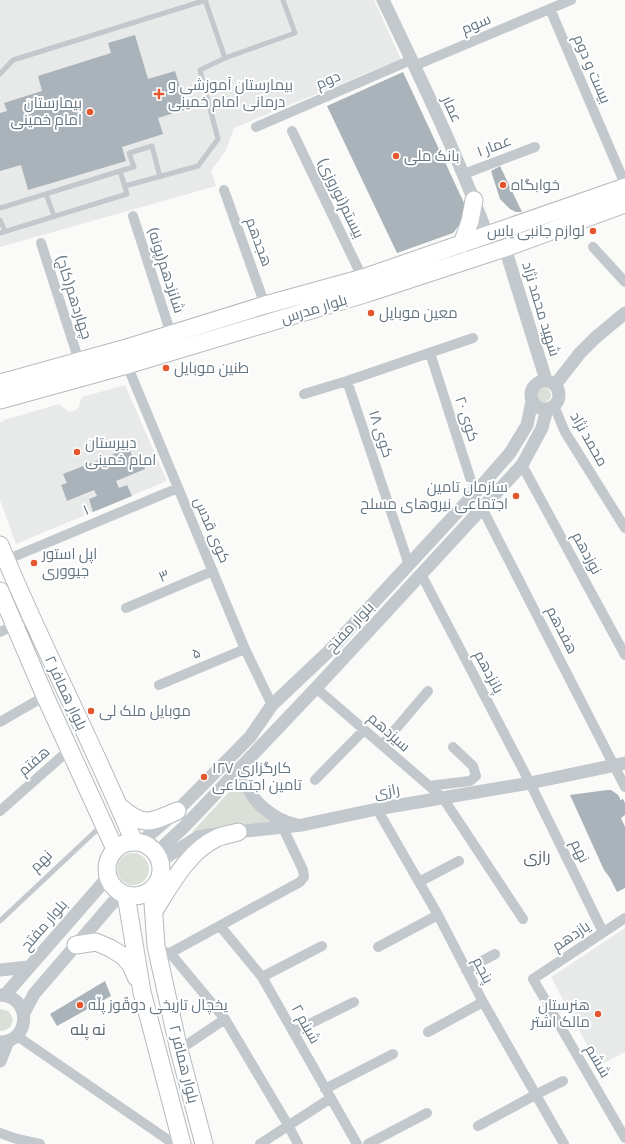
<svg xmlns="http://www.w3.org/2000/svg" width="625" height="1144" viewBox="0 0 625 1144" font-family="Cabin,Cairo,sans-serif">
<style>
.built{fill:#e8e9e9}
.green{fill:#dadfd7}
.building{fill:#aab3b9}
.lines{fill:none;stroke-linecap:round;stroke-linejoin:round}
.primary-casing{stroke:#b5babe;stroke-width:19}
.service{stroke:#c3c8cc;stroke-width:5}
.minor{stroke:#c3c8cc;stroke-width:10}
.tertiary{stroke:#c3c8cc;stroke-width:13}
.primary{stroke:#fff;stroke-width:17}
.poi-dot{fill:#e4572e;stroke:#fff;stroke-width:1.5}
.labels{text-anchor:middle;stroke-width:4;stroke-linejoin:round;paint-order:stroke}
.street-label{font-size:15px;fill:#657683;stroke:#fff}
.poi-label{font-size:15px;fill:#657683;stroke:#fff;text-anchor:start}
.neighbourhood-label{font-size:16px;fill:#57646e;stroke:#fff}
</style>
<rect width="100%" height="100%" fill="#fafaf8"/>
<path class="built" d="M 0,0 L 374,0 L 401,59 L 234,128 L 226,150 L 211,171 L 216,186 L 0,247 Z
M 125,385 L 167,481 L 16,544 L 0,500 L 0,423 L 4,420 L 59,404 L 69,412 L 73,411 L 78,409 L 82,397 Z
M 625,928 L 625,1052 L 598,1066 L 551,977 Z"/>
<path class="green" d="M537 395a7 7 0 1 1 14 0a7 7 0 1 1-14 0Z
M 240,780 L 279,825 L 192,832 Z
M117 869a16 16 0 1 1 32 0a16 16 0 1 1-32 0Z
M 0,1009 L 8,1011 C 17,1019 12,1031 0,1031 Z"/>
<path class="building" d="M 135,35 L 148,79 L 175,71 L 187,109 L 158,118 L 163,134 L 122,147 L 126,161 L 28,190 L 21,165 L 0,171 L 0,113 L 7,111 L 4,103 L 42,91 L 38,76 L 111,53 L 108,43 Z
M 403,72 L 465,205 L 463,220 L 453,233 L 397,253 L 327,106 Z
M 500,166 L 522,212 L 516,212 L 510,209 L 500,199 L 491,171 Z
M 129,448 L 133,458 L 140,455 L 145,469 L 116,481 L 119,488 L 127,485 L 132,496 L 93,512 L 89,499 L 97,496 L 94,490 L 67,501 L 61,485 L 67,483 L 63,474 Z
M 607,790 L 611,790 L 617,794 L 620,798 L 620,800 L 623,799 L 625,803 L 625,815 L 621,818 L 625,827 L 625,888 L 617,892 L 610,878 L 604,870 L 570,795 Z
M 105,981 L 111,996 L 57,1026 L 50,1014 Z"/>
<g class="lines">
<g class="primary-casing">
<path id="primary" d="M 462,244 L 470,221 L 474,200
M 0,383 L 123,349 L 265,305 L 363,278 L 625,187
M 0,400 L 127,365 L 368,293 L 505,248 L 625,204
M 0,545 C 41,645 92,741 134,842
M 0,591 L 45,696 L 115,849
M 120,807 C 143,827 150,823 177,811
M107 869a27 27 0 1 1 54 0a27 27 0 1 1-54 0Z
M 152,889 L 156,946 L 179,1050 L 204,1144
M 126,895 L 142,992 L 182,1144
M 154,911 C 170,886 189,850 217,838 C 224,835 232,834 238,832
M 76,945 L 96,942 L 110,948 L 123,956 L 131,965 L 136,977"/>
</g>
<path class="service" d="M 205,0 L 225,58 L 295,33 L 283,0
M 0,74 L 13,60 L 206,0
M 120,171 L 134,167 L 129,153 L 152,146 L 160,177
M 125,186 L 198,166 L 218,139 L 200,70 L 225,58
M 46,194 L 54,216
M 0,208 L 120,171 L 127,194 L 0,233
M 0,220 L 5,231
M 0,921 L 101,826"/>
<path class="minor" d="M 550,9 L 625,184
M 414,66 L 571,0
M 256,127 L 411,60
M 292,131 L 364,281
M 464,174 L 535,147
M 224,190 L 265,305
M 133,216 L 171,334
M 41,243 L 79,361
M 593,247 L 625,282
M 430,353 L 475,493
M 127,365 L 245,649 L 272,705
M 347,381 L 409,565
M 304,394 L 347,381 L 473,338
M 554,406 L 565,432 L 625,528
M 522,465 L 625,655
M 482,508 L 625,787
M 6,560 L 178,488
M 421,574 L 530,783 L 603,932
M 126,608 L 213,571
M 0,632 L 31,618
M 159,685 L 245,649
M 316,688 L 443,798 L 523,919
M 0,722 L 45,696
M 382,745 L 428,691
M 315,780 L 364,730
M 429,786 L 470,781 L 476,776 L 473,766 L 453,747
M 377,809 L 438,915 L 483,1002 L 564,1144
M 0,811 L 69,750
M 419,882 L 459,861
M 625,918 L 533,979 L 625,1138
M 220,926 L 262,977 L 357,1144
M 378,947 L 438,915
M 164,952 L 170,953 L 300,882 L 304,877 L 303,870 L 283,828
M 170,953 L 225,1019 L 288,1125 L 298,1144
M 466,970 L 495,954
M 262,977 L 322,946
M 293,1032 L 354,1002
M 428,1032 L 483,1002
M 17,1036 L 174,1144
M 179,1050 L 225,1019
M 325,1089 L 393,1054
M 478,1126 L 535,1095 L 563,1081
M 0,1133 L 17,1139 L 40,1144
M 260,1144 L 331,1098
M 368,1144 L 427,1113"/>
<path class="tertiary" d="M 383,0 C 420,77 457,154 487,234
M 505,248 L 546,380
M531 395a14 14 0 1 1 28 0a14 14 0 1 1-28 0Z
M 555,385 L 580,353 L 595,338 L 625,313
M 248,760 C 247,767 244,775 246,782 C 251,802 275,820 294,824
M 141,842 L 177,811 L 250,737 L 272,705 L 328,652 L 475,493 L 510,453 L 527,425 L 532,401
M 156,853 L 184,827 L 316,688 L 522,465 L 542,428 L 547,409
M 160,861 L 198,837 L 208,835 L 302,825 L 377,809 L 530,783 L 625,763
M 0,970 L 28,967
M 0,995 C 32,996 31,1042 0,1042
M 5,995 L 108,877
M 24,1013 L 34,994 L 121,893
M 0,1061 L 8,1041"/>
<use href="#primary" class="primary"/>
</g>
<g class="poi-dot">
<path d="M157 88h4v4h4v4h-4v4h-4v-4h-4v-4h4z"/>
<circle cx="90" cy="112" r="4"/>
<circle cx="396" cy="156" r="4"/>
<circle cx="503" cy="185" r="4"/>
<circle cx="593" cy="231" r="4"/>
<circle cx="371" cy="313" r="4"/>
<circle cx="166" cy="368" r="4"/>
<circle cx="77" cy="452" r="4"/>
<circle cx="516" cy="496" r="4"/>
<circle cx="34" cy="563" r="4"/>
<circle cx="91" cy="711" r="4"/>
<circle cx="204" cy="777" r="4"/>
<circle cx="80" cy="1005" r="4"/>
<circle cx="598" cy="1014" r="4"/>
</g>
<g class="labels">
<g class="street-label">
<text transform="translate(476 24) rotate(-23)" y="5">سوم</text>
<text transform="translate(592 69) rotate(67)" y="5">بیست و دوم</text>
<text transform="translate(328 80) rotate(-23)" y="5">دوم</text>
<text transform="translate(452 109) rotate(65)" y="5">عمار</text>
<text transform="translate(494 146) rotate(-21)" y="5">عمار ۱</text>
<text transform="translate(341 198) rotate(64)" y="5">بیستم(نوروزی)</text>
<text transform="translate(259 242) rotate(70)" y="5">هجدهم</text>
<text transform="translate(166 270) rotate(72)" y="5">شانزدهم(پونه)</text>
<text transform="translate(74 297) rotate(72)" y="5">چهاردهم(کاج)</text>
<text transform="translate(314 309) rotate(-17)" y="5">بلوار مدرس</text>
<text transform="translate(541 309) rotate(73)" y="5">شهید محمد نژاد</text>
<text transform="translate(467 419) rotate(72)" y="5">کوی ۲۰</text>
<text transform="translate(381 434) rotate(72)" y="5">کوی ۱۸</text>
<text transform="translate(589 439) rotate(60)" y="5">محمد نژاد</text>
<text transform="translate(86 510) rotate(-23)" y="5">۱</text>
<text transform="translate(212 530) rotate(67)" y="5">کوی قدس</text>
<text transform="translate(587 553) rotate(62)" y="5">نوزدهم</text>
<text transform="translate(164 576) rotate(-23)" y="5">۳</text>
<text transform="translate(350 627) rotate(-47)" y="5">بلوار مفتح</text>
<text transform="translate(562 630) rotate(63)" y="5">هفدهم</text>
<text transform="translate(196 653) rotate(-23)" y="5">۵</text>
<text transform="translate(489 672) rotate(62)" y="5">پانزدهم</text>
<text transform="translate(66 693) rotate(65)" y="5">بلوار همافر ۲</text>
<text transform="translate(389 732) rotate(41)" y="5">سیزدهم</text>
<text transform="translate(34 761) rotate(-41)" y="5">هفتم</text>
<text transform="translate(387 791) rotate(-10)" y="5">رازی</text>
<text transform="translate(580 851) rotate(64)" y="5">نهم</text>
<text transform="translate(41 861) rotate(-44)" y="5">نهم</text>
<text transform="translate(44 925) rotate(-49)" y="5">بلوار مفتح</text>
<text transform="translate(571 936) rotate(-34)" y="5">یازدهم</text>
<text transform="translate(483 970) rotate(62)" y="5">پنجم</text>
<text transform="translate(306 1024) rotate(61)" y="5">شبنم ۲</text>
<text transform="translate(598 1061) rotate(60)" y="5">ششم</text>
<text transform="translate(184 1064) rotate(76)" y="5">بلوار همافر ۲</text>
</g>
<g class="poi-label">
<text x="168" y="90">بیمارستان آموزشی و<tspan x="168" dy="17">درمانی امام خمینی</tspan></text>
<text x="82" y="108" text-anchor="end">بیمارستان<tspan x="82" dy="17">امام خمینی</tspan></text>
<text x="404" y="161">بانک ملی</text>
<text x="511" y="190">خوابگاه</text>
<text x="585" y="236" text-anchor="end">لوازم جانبی یاس</text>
<text x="379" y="318">معین موبایل</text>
<text x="174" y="373">طنین موبایل</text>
<text x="85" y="448">دبیرستان<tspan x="85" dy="17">امام خمینی</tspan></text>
<text x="508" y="492" text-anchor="end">سازمان تامین<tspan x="508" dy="17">اجتماعی نیروهای مسلح</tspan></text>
<text x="42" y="559">اپل استور<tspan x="42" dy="17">جيووری</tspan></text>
<text x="99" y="716">موبایل ملک لی</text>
<text x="212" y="773">کارگزاری ۱۲۷<tspan x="212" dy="17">تامین اجتماعی</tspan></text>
<text x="88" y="1010">یخچال تاریخی دوقّوز پلّه</text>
<text x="590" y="1010" text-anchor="end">هنرستان<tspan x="590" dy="17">مالک اشتر</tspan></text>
</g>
<g class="neighbourhood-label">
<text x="537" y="862">رازی</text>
<text x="88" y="1035">نه پله</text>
</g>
</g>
</svg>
